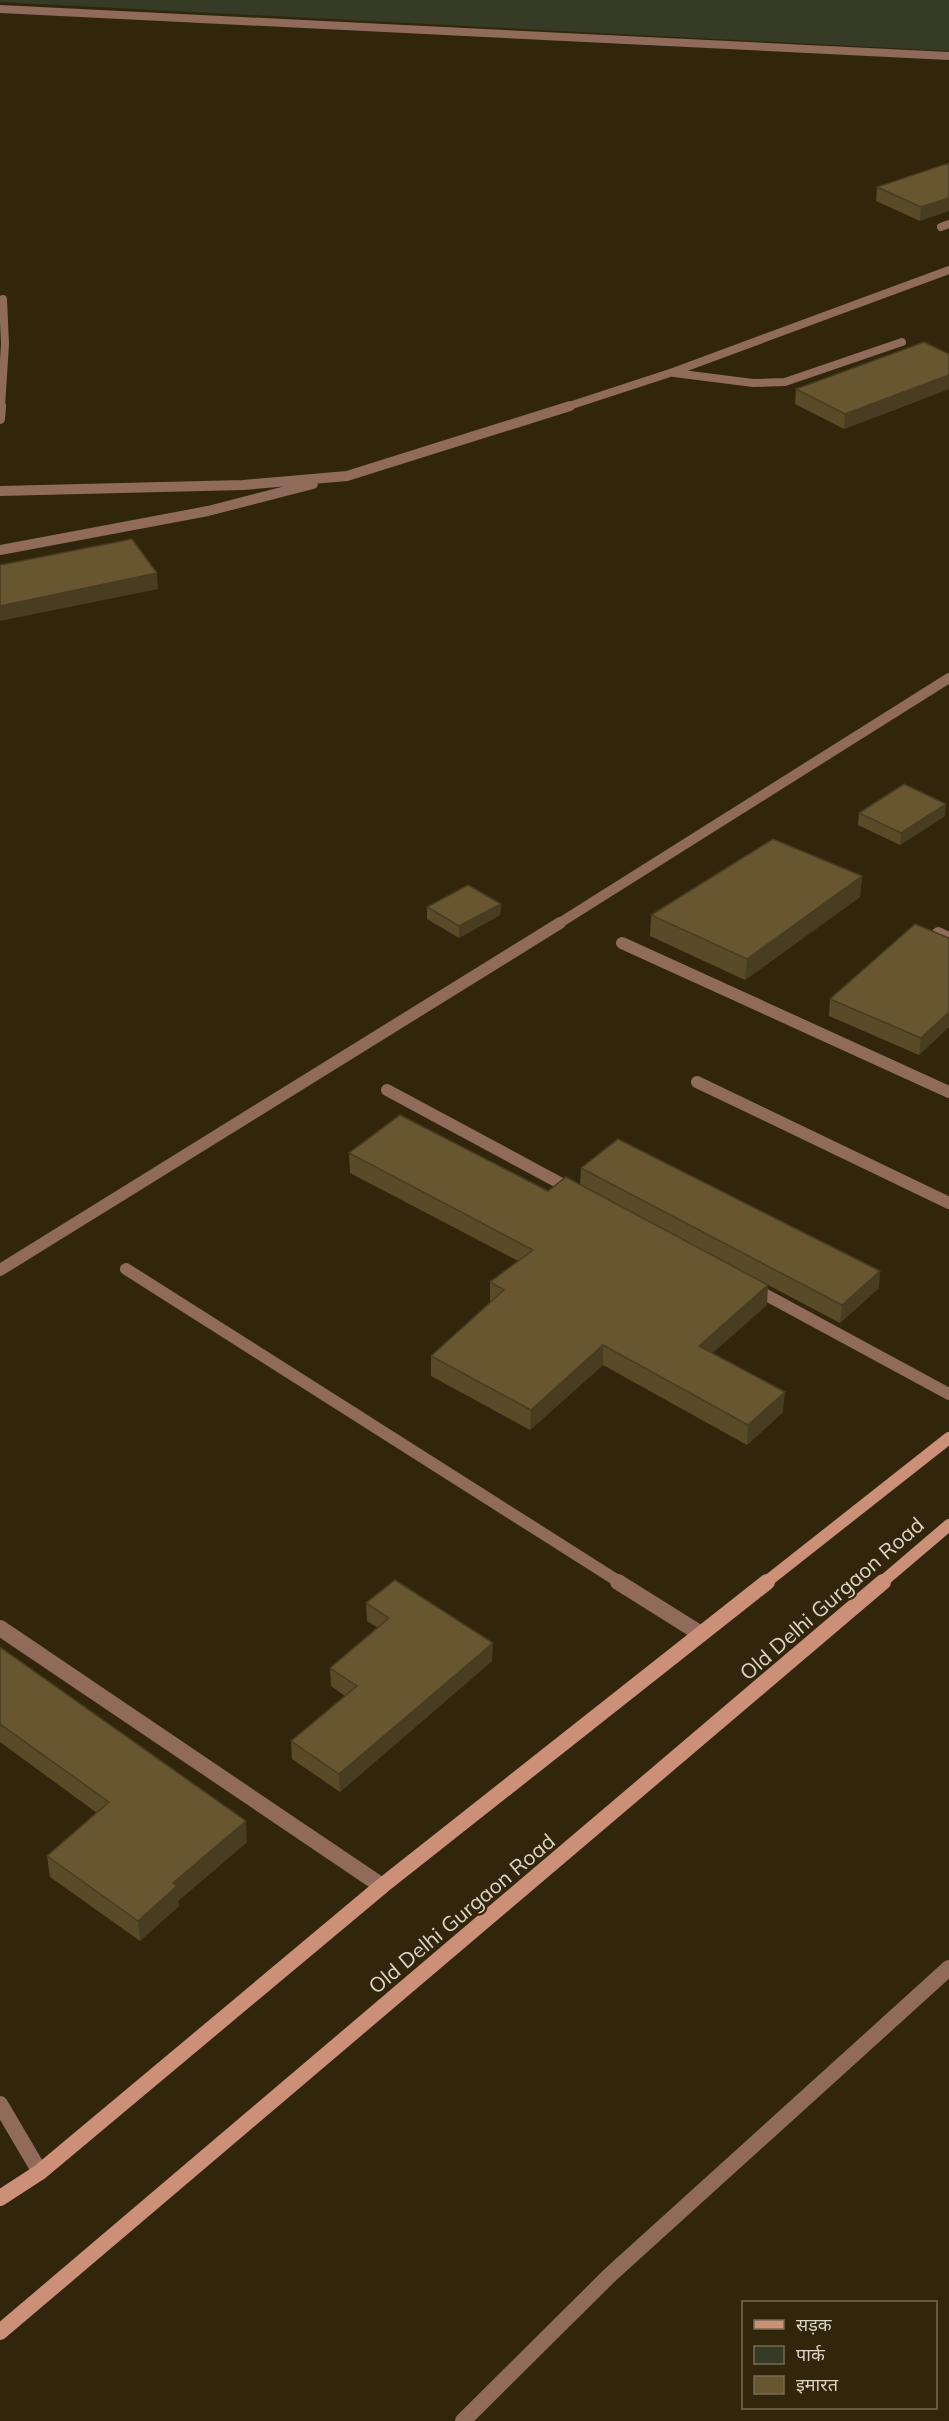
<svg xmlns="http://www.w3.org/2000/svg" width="949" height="2421" viewBox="0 0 949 2421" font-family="Mulish,'Noto Sans Devanagari',sans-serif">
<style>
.green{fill:#363b25}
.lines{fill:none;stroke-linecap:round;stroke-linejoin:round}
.service-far3{stroke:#906a5b;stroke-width:8}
.service-far2{stroke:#906a5b;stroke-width:10}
.service-far1{stroke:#906a5b;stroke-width:12}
.service{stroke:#906a5b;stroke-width:16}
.secondary-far1{stroke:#cc8f77;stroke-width:12}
.secondary{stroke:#cc8f77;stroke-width:16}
.wall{fill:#594a28}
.shaded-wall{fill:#483c21}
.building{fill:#67562f;stroke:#483c21;stroke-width:1.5}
.labels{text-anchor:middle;stroke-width:4.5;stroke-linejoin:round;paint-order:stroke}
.near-street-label{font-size:21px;fill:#dcd4c5;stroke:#31260b}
</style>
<rect width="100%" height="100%" fill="#31260b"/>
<path class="green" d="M 0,0 L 949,0 L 949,51 L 0,2 Z"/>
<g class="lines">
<path class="service-far3" d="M 0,9 L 949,56
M 941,227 L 949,224
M 674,373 L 753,383 L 785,382 L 902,342
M 1,407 L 5,344 L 3,299
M 566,407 L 673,372 L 949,270"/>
<path class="service-far2" d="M 0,419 L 1,406
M 0,491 L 243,485 L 347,476 L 570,406
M 0,550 L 208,511 L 313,484
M 558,924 L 949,678"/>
<path class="service-far1" d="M 938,933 L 949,938
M 622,943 L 949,1092
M 697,1082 L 949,1203
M 387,1090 L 571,1189
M 126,1269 L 621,1583
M 0,1270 L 560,923
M 755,1289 L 949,1394"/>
<path class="service" d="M 618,1582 L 701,1634
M 0,1628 L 382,1886
M 0,2104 L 40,2172
M 463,2421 L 610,2275 L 949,1968"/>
<path class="secondary-far1" d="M 765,1583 L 949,1438
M 881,1583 L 949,1525"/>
<path class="secondary" d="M 0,2198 L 40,2172 L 382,1886 L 767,1582
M 0,2332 L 883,1582"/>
</g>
<path class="wall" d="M 949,163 L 920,221 L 876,201 L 877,187 Z
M 949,354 L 949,389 L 844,429 L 795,404 L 796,389 Z
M 859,813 L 945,816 L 900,845 L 858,825 Z
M 862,876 L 860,897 L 745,980 L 650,936 L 651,915 Z
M 501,904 L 500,915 L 459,938 L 427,919 L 427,907 Z
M 949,938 L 949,1027 L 919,1055 L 829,1016 L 830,999 Z
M 349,1153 L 548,1191 L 580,1184 L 581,1168 L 879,1288 L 840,1323 L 717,1258 L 767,1305 L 712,1353 L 783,1412 L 747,1445 L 603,1365 L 530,1430 L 431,1376 L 431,1356 L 490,1302 L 490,1282 L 518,1261 L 350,1173 Z
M 366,1603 L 492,1661 L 340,1792 L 292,1759 L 291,1741 L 345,1696 L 331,1686 L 330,1668 L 378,1628 L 367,1621 Z
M 0,1647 L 247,1842 L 178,1901 L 179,1906 L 140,1941 L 50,1877 L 47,1856 L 97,1813 L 0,1742 Z"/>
<path class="shaded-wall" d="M 949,198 L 949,211 L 920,221 L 921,207 Z
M 949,375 L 949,389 L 844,429 L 845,414 Z
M 157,573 L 158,589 L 0,621 L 0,606 Z
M 946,804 L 945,816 L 900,845 L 901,833 Z
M 862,876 L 860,897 L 745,980 L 747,959 Z
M 501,904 L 500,915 L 459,938 L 459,926 Z
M 949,1012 L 949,1027 L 919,1055 L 921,1038 Z
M 880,1271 L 879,1288 L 840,1323 L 842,1305 Z
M 768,1285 L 767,1305 L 698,1366 L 699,1346 Z
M 603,1345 L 603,1365 L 530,1430 L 531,1410 Z
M 785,1392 L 783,1412 L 747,1445 L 748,1425 Z
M 493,1643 L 492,1661 L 340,1792 L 339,1774 Z
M 246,1821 L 247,1842 L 178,1901 L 179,1906 L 140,1941 L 138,1921 L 173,1883 Z"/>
<path class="building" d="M 949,163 L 949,198 L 921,207 L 877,187 Z
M 924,342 L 949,354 L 949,375 L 845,414 L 796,389 Z
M 132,539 L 157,573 L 0,606 L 0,565 Z
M 904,784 L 946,804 L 901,833 L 859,813 Z
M 773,839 L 862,876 L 747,959 L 651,915 Z
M 468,885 L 501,904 L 459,926 L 427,907 Z
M 915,924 L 949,938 L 949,1012 L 921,1038 L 830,999 Z
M 400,1115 L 548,1191 L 566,1177 L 768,1285 L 699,1346 L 785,1392 L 748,1425 L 603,1345 L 531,1410 L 431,1356 L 504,1290 L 490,1282 L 533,1250 L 349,1153 Z
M 618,1139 L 880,1271 L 842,1305 L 581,1168 Z
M 395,1580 L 493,1643 L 339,1774 L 291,1741 L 357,1686 L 330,1668 L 389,1618 L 366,1603 Z
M 0,1647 L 246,1821 L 173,1883 L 177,1886 L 138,1921 L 47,1856 L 109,1802 L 0,1724 Z"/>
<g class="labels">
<g class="near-street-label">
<text transform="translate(832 1599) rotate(-41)" y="7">Old Delhi Gurgaon Road</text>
<text transform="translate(462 1914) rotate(-40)" y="7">Old Delhi Gurgaon Road</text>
</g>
</g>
<rect x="742" y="2301" width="195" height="108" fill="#31260b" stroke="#756c55" stroke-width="1.5"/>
<rect x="754" y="2320" width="30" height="9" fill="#cc8f77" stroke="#756c55" stroke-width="1.5"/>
<text x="796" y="2331" font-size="18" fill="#dcd4c5">सड़क</text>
<rect x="754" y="2346" width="30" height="18" fill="#363b25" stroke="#756c55" stroke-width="1.5"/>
<text x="796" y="2361" font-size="18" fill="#dcd4c5">पार्क</text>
<rect x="754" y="2376" width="30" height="18" fill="#67562f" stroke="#756c55" stroke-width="1.5"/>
<text x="796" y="2391" font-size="18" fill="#dcd4c5">इमारत</text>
</svg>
